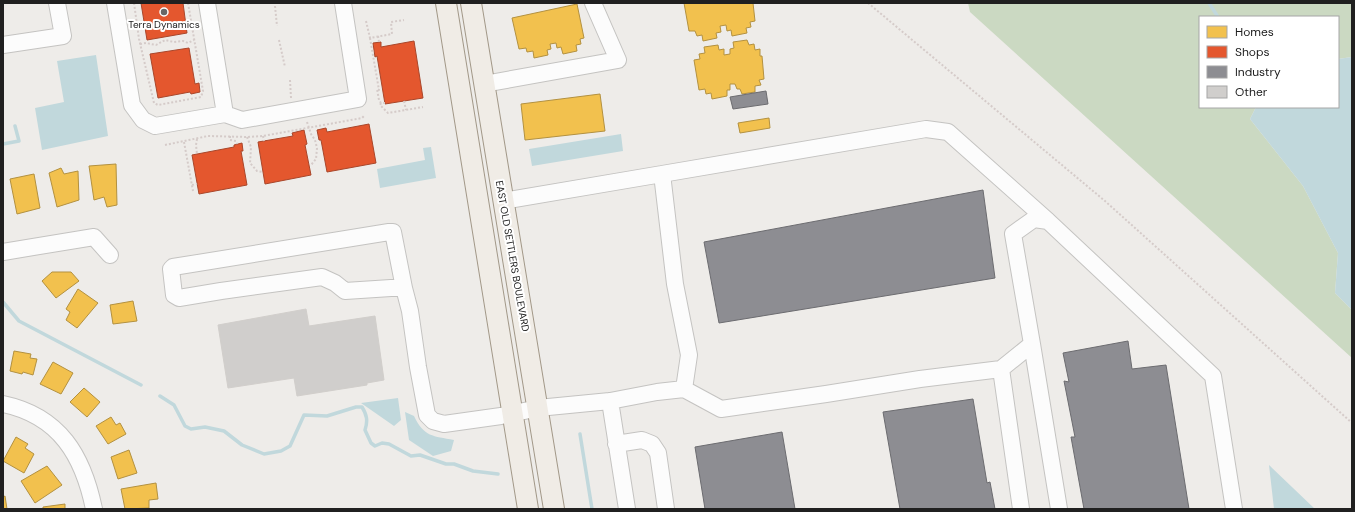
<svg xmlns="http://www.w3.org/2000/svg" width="1355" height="512" viewBox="0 0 1355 512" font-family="'DM Sans',sans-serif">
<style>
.forest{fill:#cbd9c2}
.water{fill:#c1d8dc}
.homes{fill:#f2c14e;stroke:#b39140}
.shops{fill:#e4572e;stroke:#a9462a}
.industry{fill:#8d8d92;stroke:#6c6c70}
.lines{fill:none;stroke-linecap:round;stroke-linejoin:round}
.stream{stroke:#c1d8dc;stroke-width:3.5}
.building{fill:#d0cecc;stroke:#d1cecb}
.minor-casing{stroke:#c4c3c1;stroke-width:18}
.major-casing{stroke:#a29888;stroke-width:22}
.path{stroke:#d5cbc9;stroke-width:2;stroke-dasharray:2 2;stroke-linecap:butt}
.minor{stroke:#fcfcfc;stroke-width:16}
.major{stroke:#f0ece6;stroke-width:20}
.poi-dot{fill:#686766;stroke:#fff;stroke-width:1.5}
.labels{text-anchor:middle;stroke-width:4;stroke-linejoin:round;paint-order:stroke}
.poi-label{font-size:10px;fill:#202020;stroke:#fff}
.street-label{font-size:10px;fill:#202020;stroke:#fff}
</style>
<rect width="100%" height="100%" fill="#eeece9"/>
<path class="forest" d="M 968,3 L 1352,3 L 1352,57 L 1338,59 L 1338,17 L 1200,17 L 1200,107 L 1256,107 L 1250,119 L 1303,186 L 1338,253 L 1335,293 L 1352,310 L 1352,358 L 970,12 Z"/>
<path class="water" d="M 96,55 L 108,136 L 42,150 L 35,108 L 64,102 L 57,61 Z
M 1352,57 L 1352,310 L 1335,293 L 1338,253 L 1303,186 L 1250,119 L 1256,107 L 1338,107 L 1338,59 Z
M 621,134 L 623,151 L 532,166 L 529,149 Z
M 431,147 L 436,178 L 380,188 L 377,169 L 425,160 L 423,148 Z
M 398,398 L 401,420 L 394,426 L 361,403 Z
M 405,412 L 414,416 C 424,437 433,436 454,440 L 451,451 L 433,456 L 409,440 Z
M 1269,465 L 1315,509 L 1274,509 Z"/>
<path class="homes" d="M 684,3 L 753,3 L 755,21 L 750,22 L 751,27 L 746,28 L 747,33 L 732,36 L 731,30 L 727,31 L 726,25 L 720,26 L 721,32 L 716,33 L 717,38 L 703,41 L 702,35 L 697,36 L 695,31 L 689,31 Z
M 577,4 L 584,38 L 580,39 L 581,44 L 576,45 L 577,51 L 563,54 L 561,47 L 557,48 L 556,43 L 550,44 L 551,49 L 547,50 L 548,55 L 534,58 L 533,51 L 527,52 L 526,48 L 519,49 L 512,18 Z
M 747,40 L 749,45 L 754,44 L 755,50 L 760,49 L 760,56 L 762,56 L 764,79 L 759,80 L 761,85 L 755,86 L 755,92 L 742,94 L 740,89 L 737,89 L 735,84 L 730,84 L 730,90 L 727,90 L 727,96 L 712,99 L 711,93 L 706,94 L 705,89 L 699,90 L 694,60 L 700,59 L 699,54 L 705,53 L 704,47 L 718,45 L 719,50 L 724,49 L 724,55 L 730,54 L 730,49 L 734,48 L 733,42 Z
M 600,94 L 605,131 L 525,140 L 521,104 Z
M 769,118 L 770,128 L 740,133 L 738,123 Z
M 116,164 L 117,205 L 107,207 L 104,197 L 94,200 L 89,166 Z
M 61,168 L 64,174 L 78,171 L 79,200 L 57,207 L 49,173 Z
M 34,174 L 40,208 L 17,214 L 10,179 Z
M 52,272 L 71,272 L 79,281 L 56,298 L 42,281 Z
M 78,289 L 98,303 L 77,328 L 66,320 L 70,312 L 66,309 Z
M 133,301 L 137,321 L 113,324 L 110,305 Z
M 14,351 L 31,354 L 30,358 L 37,359 L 33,375 L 23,372 L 22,374 L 10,371 Z
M 53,362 L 73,373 L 61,394 L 40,384 Z
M 84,388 L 100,402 L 87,417 L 70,402 Z
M 111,417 L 116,425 L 120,423 L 126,434 L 108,444 L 96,426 Z
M 16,437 L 28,444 L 25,448 L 34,454 L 24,473 L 3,461 Z
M 129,450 L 137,473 L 118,479 L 111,457 Z
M 47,466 L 62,485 L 35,503 L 21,481 Z
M 156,483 L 158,499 L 149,500 L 149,508 L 125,509 L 121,489 Z
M 5,496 L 7,509 L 3,509 L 3,497 Z
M 65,504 L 65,509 L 43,509 L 43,507 Z"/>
<path class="shops" d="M 141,3 L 183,3 L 187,33 L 147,40 Z
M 414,41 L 423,98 L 385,104 L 377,56 L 375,57 L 373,43 L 381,42 L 381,47 Z
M 189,48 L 195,84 L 199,83 L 200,92 L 191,94 L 190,92 L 158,98 L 150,54 Z
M 369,124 L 376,163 L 327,172 L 321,140 L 319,140 L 317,130 L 326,128 L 327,132 Z
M 304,130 L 307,144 L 305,145 L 311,175 L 265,184 L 258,142 L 293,136 L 292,133 Z
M 242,143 L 243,151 L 241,151 L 247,185 L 199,194 L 192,155 L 234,147 L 234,145 Z"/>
<path class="industry" d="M 766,91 L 768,104 L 733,109 L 730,97 Z
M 983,190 L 995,278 L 719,323 L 704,242 Z
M 1128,341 L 1132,369 L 1166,365 L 1189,509 L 1084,509 L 1071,437 L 1075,437 L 1064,381 L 1069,382 L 1063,353 Z
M 973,399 L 987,483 L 990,482 L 995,509 L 900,509 L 883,412 Z
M 782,432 L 795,509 L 705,509 L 695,447 Z"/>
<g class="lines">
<path class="stream" d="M 1209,3 L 1218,17
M 3,144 L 19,141 L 15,126
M 3,302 L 19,321 L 141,385
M 160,396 L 174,405 L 185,426 L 191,429 L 205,427 L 224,431 L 242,445 L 264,454 L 281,451 L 290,446 L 304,415 L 327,416 L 356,407 L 362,407 C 367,415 368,421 365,430 L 371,443 L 375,446 L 382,443 L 389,444 L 411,456 L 420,455 L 446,464 L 454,464 L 473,471 L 498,474
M 580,434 L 592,509"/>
</g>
<path class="building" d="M 306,309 L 309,326 L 375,316 L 384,380 L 367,383 L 367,385 L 297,396 L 294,378 L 228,388 L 218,325 Z"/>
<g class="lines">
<g class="minor-casing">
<path id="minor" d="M 115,3 L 132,105 L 143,120 L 155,126 L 225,114 L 242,120 L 358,99 L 343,3
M 207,3 L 225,114
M 3,45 L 63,36 L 57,3
M 484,84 L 618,60 L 593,3
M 662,174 L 926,129 L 948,132 L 1048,221
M 503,201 L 662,174 L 675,284 L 689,355 L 684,389
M 3,252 L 94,237 L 110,255
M 404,288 L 393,232 L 389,232 L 173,267 L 171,269 L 174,295 L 179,298 L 221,291 L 322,277 L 335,283 L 345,291 L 391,288 L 404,288 L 410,311 L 418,367 L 427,415 L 433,421 L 444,424 L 501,416 L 538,408 L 610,401 L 657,392 L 684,389 L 721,409 L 826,394 L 920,379 L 1001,369 L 1021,509
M 1032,344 L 1059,509
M 1001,369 L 1032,344 L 1013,234 L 1034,219 L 1048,221 L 1213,376 L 1234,509
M 610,401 L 627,509
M 3,404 C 60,416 83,456 94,509
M 616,444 L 642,440 L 652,444 L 658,453 L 666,509"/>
</g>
<g class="major-casing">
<path id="major" d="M 446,3 L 528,509
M 471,3 L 554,509"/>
</g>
<path class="path" d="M 134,3 L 139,39 L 154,103 L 158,105 L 201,97 L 203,91 L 188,3
M 868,3 L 1105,201 L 1352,423
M 275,6 L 277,26
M 366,21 L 370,38 L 392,34 L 391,22 L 404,20
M 378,36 L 379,42
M 370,38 L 379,90 L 377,89 L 379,100 L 381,103 L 385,103
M 279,40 L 285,67
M 140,44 L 146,43 L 156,45 L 165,40 L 174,42 L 183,41 L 188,43 L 194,40
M 290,80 L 291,98
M 404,101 L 406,110
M 381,103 L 380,105 L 388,113 L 423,107
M 307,122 L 311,134 L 315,140 L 317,148 L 316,159 L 311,165
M 230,136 L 230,140 L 236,141 L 237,144
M 263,136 L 264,141
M 247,137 L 251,147 L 250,163 L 257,171 L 263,172
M 197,139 L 196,145 L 197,154
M 184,142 L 193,191
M 165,145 L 208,136 L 247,137 L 263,136 L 362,118 L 364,116
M 192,185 L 197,184"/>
<use href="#minor" class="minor"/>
<use href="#major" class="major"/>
</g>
<circle class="poi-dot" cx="164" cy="12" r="4"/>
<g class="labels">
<g class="poi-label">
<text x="164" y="28">Terra Dynamics</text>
</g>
<g class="street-label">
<text transform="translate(513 256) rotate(80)" y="4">EAST OLD SETTLERS BOULEVARD</text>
</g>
</g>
<rect width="1355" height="512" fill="none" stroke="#202020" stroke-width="8"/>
<rect x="1199" y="16" width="140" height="92" fill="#ffffff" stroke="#a6a6a6"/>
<rect x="1207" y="26" width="20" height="12" fill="#f2c14e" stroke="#a6a6a6"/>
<text x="1235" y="36" font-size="12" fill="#202020">Homes</text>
<rect x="1207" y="46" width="20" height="12" fill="#e4572e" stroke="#a6a6a6"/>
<text x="1235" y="56" font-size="12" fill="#202020">Shops</text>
<rect x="1207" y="66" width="20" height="12" fill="#8d8d92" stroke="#a6a6a6"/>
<text x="1235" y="76" font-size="12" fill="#202020">Industry</text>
<rect x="1207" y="86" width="20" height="12" fill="#d0cecc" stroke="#a6a6a6"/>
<text x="1235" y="96" font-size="12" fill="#202020">Other</text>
</svg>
